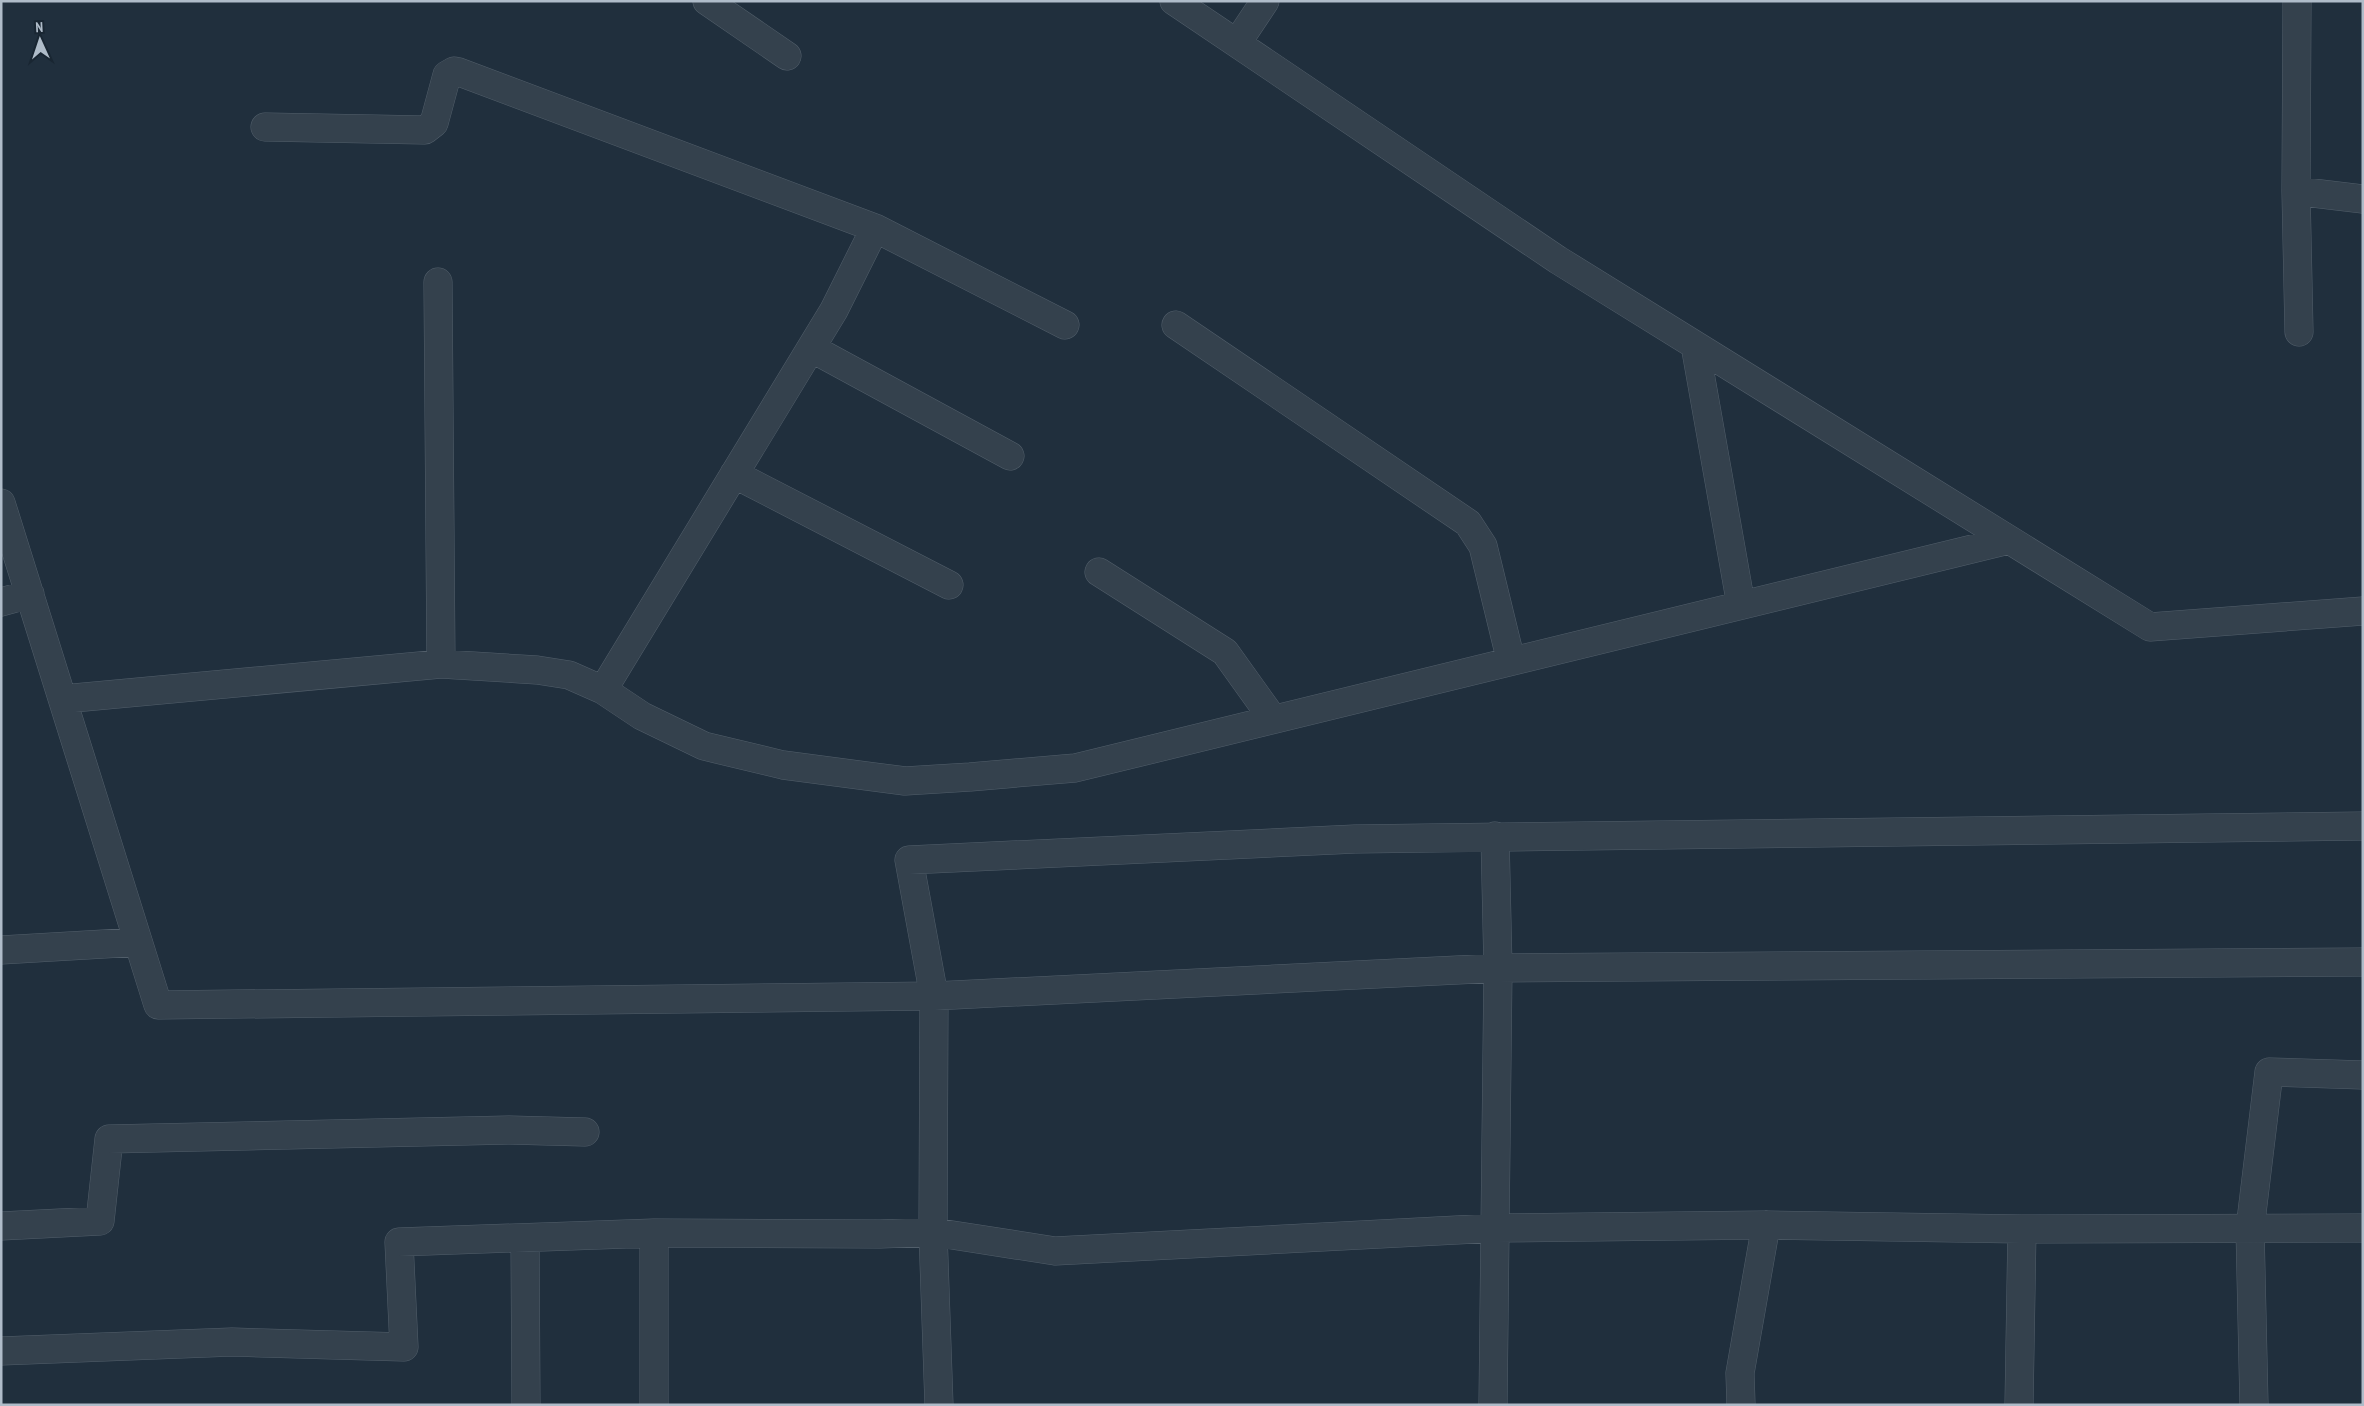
<svg xmlns="http://www.w3.org/2000/svg" width="2364" height="1406" viewBox="0 0 2364 1406" font-family="'PT Sans Narrow',sans-serif">
<style>
.lines{fill:none;stroke-linecap:round;stroke-linejoin:round}
.minor-casing{stroke:#525f6b;stroke-width:29}
.minor{stroke:#34414d;stroke-width:28}
</style>
<rect width="100%" height="100%" fill="#202f3d"/>
<g class="lines">
<g class="minor-casing">
<path id="minor" d="M 707,1 L 787,56
M 1174,1 L 1558,260 L 2150,627 L 2363,611
M 2297,1 L 2296,191 L 2299,332
M 1237,43 L 1265,1
M 265,127 L 425,130 L 434,123 L 447,75 L 454,71 L 459,72 L 875,228 L 1065,325
M 2296,191 L 2363,199
M 438,282 L 441,664
M 1176,325 L 1468,523 L 1483,546 L 1511,661
M 1695,345 L 1741,605
M 811,348 L 1010,456
M 734,474 L 949,585
M 1,503 L 158,1005 L 934,996 L 933,1232 L 939,1405
M 1099,572 L 1225,652 L 1273,719
M 1,602 L 30,594
M 603,690 L 834,310 L 875,228
M 63,699 L 441,664 L 537,670 L 569,675 L 603,690 L 642,716 L 704,746 L 783,765 L 905,781 L 970,777 L 1075,768 L 2009,540
M 2363,826 L 1355,839 L 909,860 L 934,996 L 1498,968 L 2363,962
M 1,950 L 138,942
M 1,1226 L 100,1221 L 109,1139 L 509,1130 L 585,1132
M 2022,1229 L 2363,1228
M 525,1238 L 526,1405
M 1,1351 L 232,1342 L 404,1347 L 399,1242 L 654,1233 L 880,1234 L 933,1232 L 1055,1251 L 1495,1228 L 1766,1225 L 2022,1229 L 2019,1405
M 654,1405 L 654,1233
M 1493,1405 L 1498,968 L 1495,836
M 1741,1405 L 1740,1373 L 1766,1225
M 2254,1405 L 2250,1229 L 2269,1072 L 2363,1075"/>
</g>
<use href="#minor" class="minor"/>
</g>
<rect width="2364" height="1406" fill="none" stroke="#afbcc9" stroke-width="5"/>
<g transform="translate(40 40) rotate(357)" stroke="#192632" stroke-width="4" paint-order="stroke">
<path d="M0-4L9 19L0 12L-9 19Z" fill="#afbcc9"/>
<text y="-8" font-size="14" font-weight="bold" text-anchor="middle" fill="#afbcc9">N</text>
</g>
</svg>
